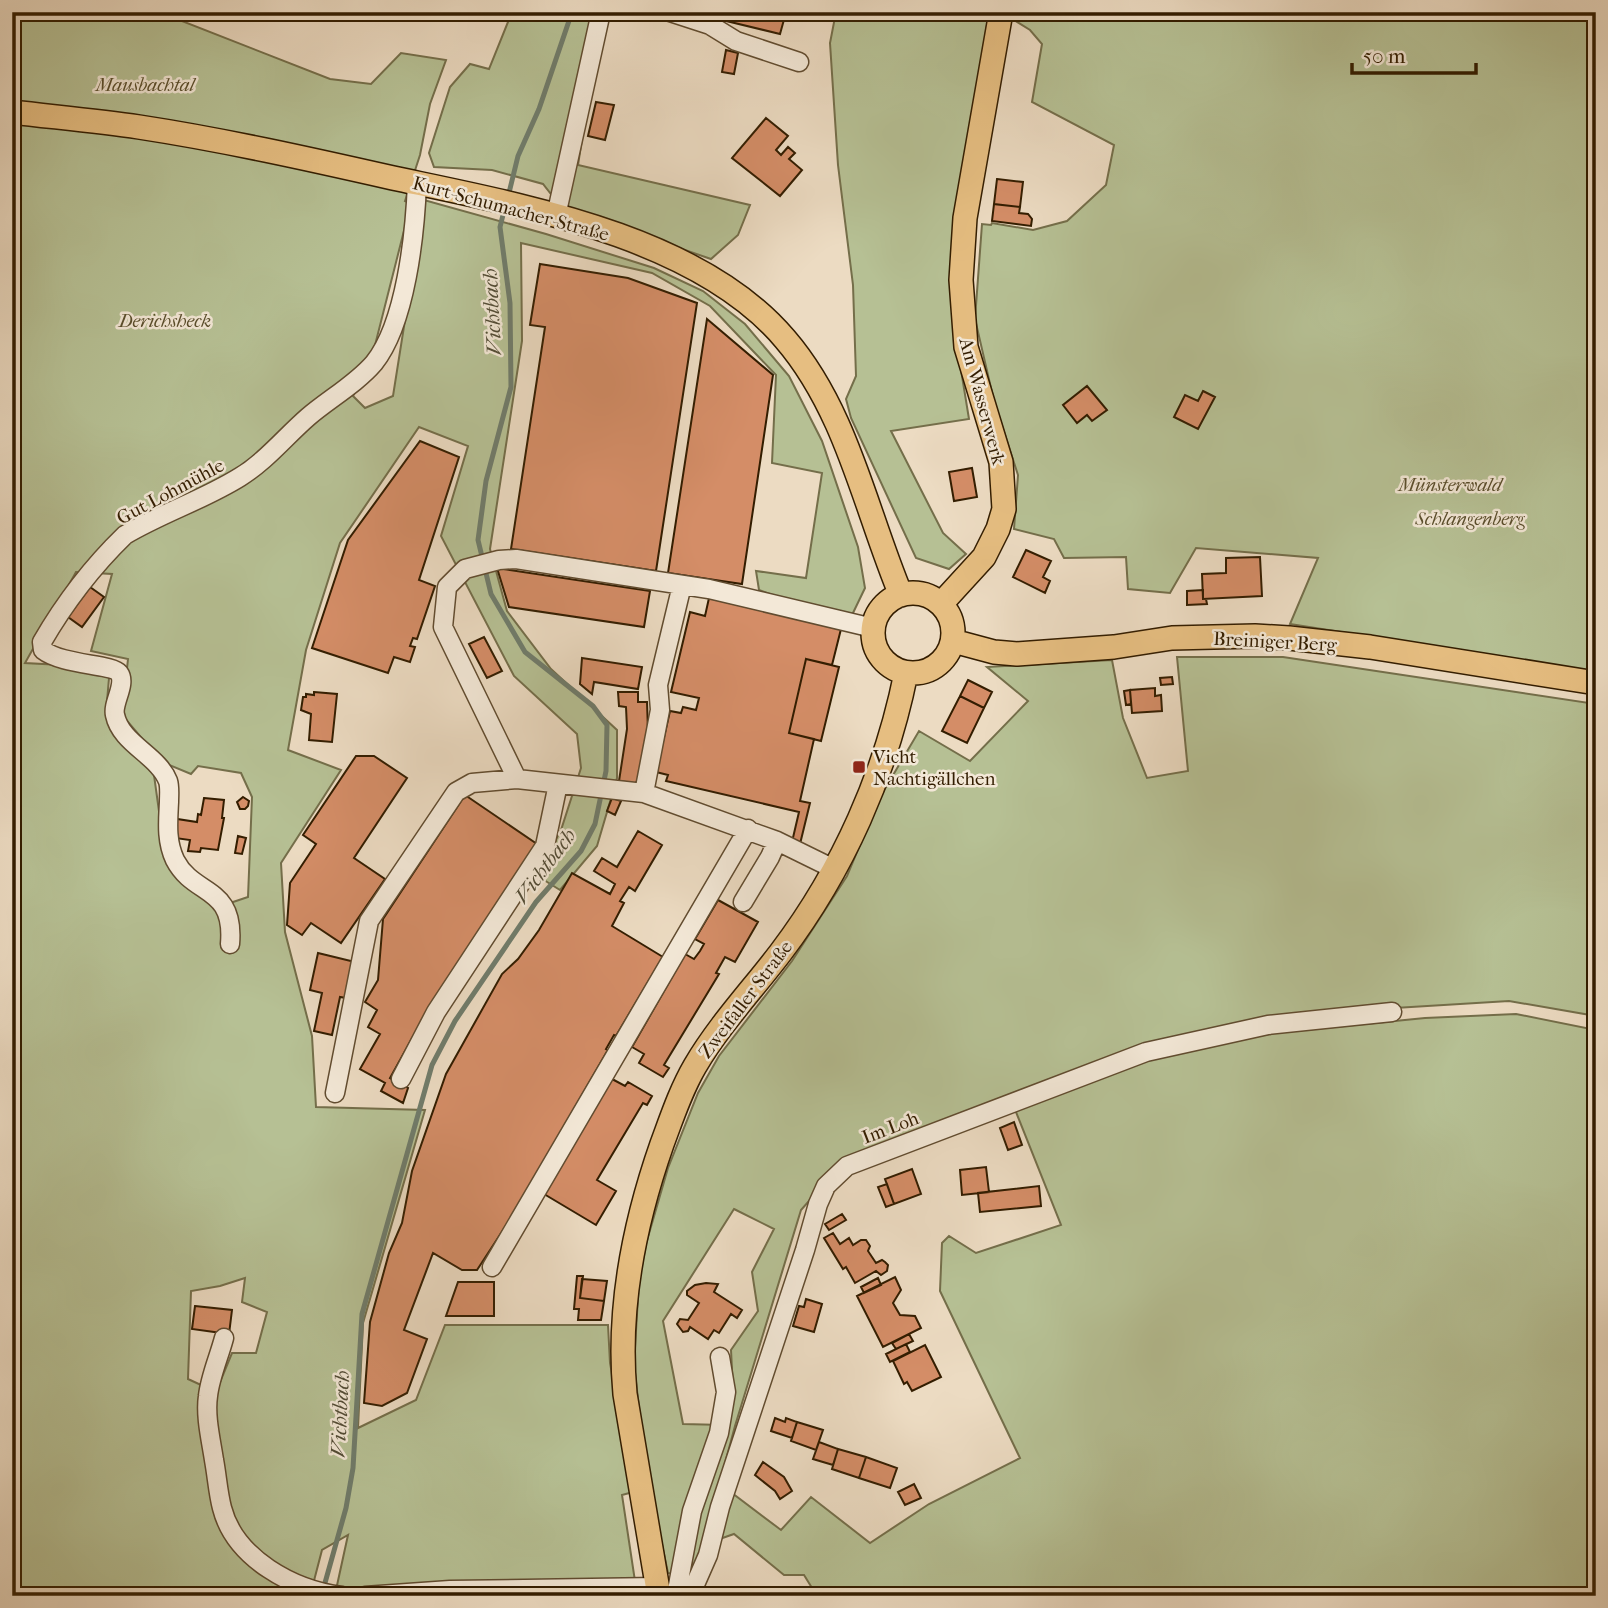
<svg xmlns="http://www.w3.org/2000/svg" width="1608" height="1608" viewBox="0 0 1608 1608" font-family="'IM FELL French Canon',serif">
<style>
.green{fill:#b6c094;stroke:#746e4a;stroke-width:2;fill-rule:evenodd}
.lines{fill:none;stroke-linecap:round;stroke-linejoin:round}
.stream{stroke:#707c6b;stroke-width:5}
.building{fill:#d48d67;stroke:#331d00;stroke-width:2}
.minor-casing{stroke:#614c30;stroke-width:21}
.major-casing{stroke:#331d00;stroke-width:26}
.minor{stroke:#f3e8d7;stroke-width:18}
.major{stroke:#e6be81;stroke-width:23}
.poi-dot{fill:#8f2418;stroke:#f3e8d7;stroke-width:2.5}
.labels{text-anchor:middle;stroke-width:5;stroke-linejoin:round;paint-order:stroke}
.park-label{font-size:19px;font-style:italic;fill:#5a4e2c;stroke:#f3e8d7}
.street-label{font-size:19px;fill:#331d00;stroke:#f3e8d7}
.poi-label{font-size:19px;fill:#331d00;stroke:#f3e8d7;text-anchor:start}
.water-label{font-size:21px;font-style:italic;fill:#524c36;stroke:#f3e8d7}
</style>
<rect width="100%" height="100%" fill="#ecdbc2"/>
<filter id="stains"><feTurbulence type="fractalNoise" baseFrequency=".00286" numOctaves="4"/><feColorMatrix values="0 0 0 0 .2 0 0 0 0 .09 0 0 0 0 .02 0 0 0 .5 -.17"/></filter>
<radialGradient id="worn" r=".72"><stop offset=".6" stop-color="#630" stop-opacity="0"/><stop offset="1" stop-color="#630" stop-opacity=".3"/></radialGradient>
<path class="green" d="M 12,12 L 159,12 L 330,79 L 371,84 L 401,53 L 446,60 L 430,104 L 420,155 L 405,201 L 411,203 L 370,365 L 353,396 L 365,408 L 393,396 L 424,200 L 546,234 L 654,268 L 703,291 L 745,324 L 789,376 L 822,441 L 858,547 L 865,588 L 852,615 L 800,605 L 759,590 L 756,571 L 806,578 L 822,473 L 772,463 L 776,375 L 710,306 L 652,273 L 521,243 L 522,341 L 490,549 L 507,611 L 551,669 L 617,730 L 617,778 L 597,846 L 560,890 L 536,875 L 561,830 L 581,768 L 577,734 L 514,676 L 441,536 L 468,446 L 419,427 L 340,543 L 306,650 L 288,750 L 341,770 L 281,863 L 285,932 L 312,1036 L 316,1107 L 425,1110 L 363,1323 L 358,1428 L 416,1400 L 445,1325 L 608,1325 L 610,1363 L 633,1492 L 622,1495 L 635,1581 L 336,1590 L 348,1535 L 322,1550 L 310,1596 L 12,1596 ZM 76,572 L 112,574 L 91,651 L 128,659 L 122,715 L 162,762 L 191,774 L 198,766 L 241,773 L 252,797 L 248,897 L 215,908 L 166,862 L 154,775 L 125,742 L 106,713 L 109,678 L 102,670 L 81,666 L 25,663 ZM 245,1278 L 242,1302 L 267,1312 L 256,1353 L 232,1353 L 216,1392 L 188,1379 L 191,1291 L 220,1286 Z
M 512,12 L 606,12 L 590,87 L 578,165 L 750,205 L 738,235 L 711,259 L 561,207 L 543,184 L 492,170 L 434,167 L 429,153 L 450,87 L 470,64 L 489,69 Z
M 836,12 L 989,13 L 956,211 L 952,315 L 969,419 L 891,431 L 943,533 L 966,554 L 949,569 L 916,558 L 851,418 L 846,399 L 856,376 L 853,285 L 838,165 L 830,43 Z
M 1015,12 L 1596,12 L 1596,672 L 1290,624 L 1318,558 L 1196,548 L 1170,593 L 1128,589 L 1126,557 L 1064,558 L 1054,539 L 1014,529 L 1018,475 L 994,401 L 975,319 L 982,224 L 991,225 L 992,223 L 1033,230 L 1067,221 L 1106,185 L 1114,145 L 1032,102 L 1042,44 L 1030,30 L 1014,20 Z
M 1177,657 L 1283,657 L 1596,704 L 1596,1016 L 1509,1001 L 1362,1010 L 1224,1027 L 844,1161 L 801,1210 L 735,1426 L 695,1575 L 668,1573 L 646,1469 L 634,1364 L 639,1281 L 646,1244 L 668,1168 L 698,1093 L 719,1056 L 792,961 L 847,876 L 879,799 L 919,731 L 970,761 L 1028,701 L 987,667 L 1112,660 L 1123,718 L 1147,778 L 1188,771 ZM 734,1209 L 774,1229 L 752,1272 L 758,1311 L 731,1350 L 733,1389 L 724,1425 L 683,1424 L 663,1321 Z
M 1516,1014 L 1596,1030 L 1596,1596 L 817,1596 L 804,1575 L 784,1575 L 734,1534 L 717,1540 L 728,1490 L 781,1530 L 811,1497 L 870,1543 L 929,1504 L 1020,1458 L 940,1291 L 942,1243 L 949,1236 L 976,1253 L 1061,1225 L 1014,1107 L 1161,1055 L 1274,1033 L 1425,1018 Z"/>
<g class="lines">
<path class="stream" d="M 508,197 L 518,156 L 539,109 L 572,12
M 323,1590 L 346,1508 L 353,1468 L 362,1314 L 432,1065 L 455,1021 L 536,902 L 581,851 L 595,824 L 606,771 L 607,725 L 593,706 L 525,652 L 491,594 L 478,540 L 486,481 L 511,387 L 510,303 L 500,227 L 505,207"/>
</g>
<path class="building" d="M 720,12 L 773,12 L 785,16 L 780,34 L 718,19 Z
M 726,50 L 738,53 L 734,74 L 722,72 Z
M 596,102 L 614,105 L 605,140 L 588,136 Z
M 766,118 L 788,136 L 776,150 L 781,155 L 788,147 L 795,153 L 789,159 L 802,170 L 780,196 L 732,158 Z
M 997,179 L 1023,182 L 1020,207 L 994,204 Z
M 994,204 L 1020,207 L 1019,213 L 1028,214 L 1032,219 L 1031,226 L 992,221 Z
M 540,264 L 628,278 L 697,303 L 656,571 L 511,549 L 545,327 L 530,325 Z
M 707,319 L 773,375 L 742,584 L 668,573 Z
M 1087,386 L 1107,410 L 1092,421 L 1087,415 L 1077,423 L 1063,405 Z
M 1203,391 L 1215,397 L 1198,429 L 1174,417 L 1185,395 L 1198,401 Z
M 420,441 L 459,457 L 419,580 L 435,586 L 417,639 L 413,638 L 410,646 L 415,647 L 410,662 L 394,657 L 388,673 L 312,648 L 348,540 Z
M 972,468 L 977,497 L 954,501 L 949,472 Z
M 1026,550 L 1051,561 L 1043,577 L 1050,581 L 1045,593 L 1013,577 Z
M 1260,557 L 1262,596 L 1203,599 L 1202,574 L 1226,573 L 1226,558 Z
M 497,568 L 650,591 L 644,627 L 509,607 Z
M 90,587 L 104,597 L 82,627 L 68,617 Z
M 1203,590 L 1203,599 L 1206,599 L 1207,604 L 1187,605 L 1187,591 Z
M 709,598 L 841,629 L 832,665 L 806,659 L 789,733 L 814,739 L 800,801 L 810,803 L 800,844 L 792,842 L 799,812 L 666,781 L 668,775 L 656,772 L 670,711 L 681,713 L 683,707 L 696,710 L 699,698 L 671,692 L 690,612 L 705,616 Z
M 484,637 L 502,671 L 487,678 L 469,644 Z
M 582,658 L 642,667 L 638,689 L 594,682 L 592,694 L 580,684 Z
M 806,659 L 839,667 L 821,741 L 789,733 Z
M 1172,677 L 1173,684 L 1161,685 L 1160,678 Z
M 968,680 L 992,692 L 984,708 L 960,696 Z
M 1155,688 L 1155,696 L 1161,695 L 1162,711 L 1132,713 L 1130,690 Z
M 1130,690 L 1131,704 L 1126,705 L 1124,691 Z
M 314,692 L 337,694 L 332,742 L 309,740 L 311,714 L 301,710 L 303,697 L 306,697 L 306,694 L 314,695 Z
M 618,692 L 638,692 L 638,702 L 647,702 L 648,731 L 640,784 L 619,781 L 627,729 L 626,707 L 619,706 Z
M 960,696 L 984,708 L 967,743 L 942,731 Z
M 356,756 L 374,756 L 407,778 L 354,858 L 385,879 L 341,943 L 311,923 L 302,935 L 287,925 L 290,883 L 316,844 L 303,835 Z
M 465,795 L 537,844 L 429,1008 L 390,1078 L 408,1088 L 403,1103 L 381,1091 L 385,1083 L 360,1069 L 380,1034 L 368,1027 L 377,1010 L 365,1002 L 378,980 L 383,919 Z
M 243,797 L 249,801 L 248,806 L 245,809 L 240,809 L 237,802 Z
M 204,798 L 224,800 L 222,818 L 224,818 L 218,850 L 201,848 L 200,852 L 188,851 L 190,840 L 175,838 L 177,819 L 197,822 L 198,814 L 201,815 Z
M 612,798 L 621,801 L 615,815 L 607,811 Z
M 638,831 L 662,845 L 635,891 L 629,887 L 620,901 L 624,903 L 612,926 L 663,957 L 616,1036 L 614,1035 L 606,1049 L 608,1050 L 513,1215 L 477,1270 L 462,1270 L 433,1253 L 404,1330 L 427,1339 L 407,1393 L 382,1406 L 364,1403 L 370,1322 L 389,1253 L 402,1223 L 412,1171 L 446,1074 L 502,974 L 518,959 L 539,930 L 572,873 L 610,894 L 615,884 L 594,871 L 602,858 L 617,867 Z
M 238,836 L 246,838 L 242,854 L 235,853 Z
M 718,900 L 758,922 L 735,962 L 725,957 L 716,973 L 719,974 L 664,1065 L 669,1068 L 663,1077 L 639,1063 L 644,1054 L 632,1047 L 685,954 L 694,959 L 700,951 L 704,944 L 695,939 Z
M 318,953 L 355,962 L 346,998 L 340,997 L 332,1035 L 314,1031 L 322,993 L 310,990 Z
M 612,1079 L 625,1086 L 628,1082 L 652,1096 L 647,1105 L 643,1103 L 597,1180 L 616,1191 L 596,1225 L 544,1194 Z
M 1014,1122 L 1022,1145 L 1008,1150 L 1000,1128 Z
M 986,1167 L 989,1192 L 962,1195 L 960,1170 Z
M 912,1169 L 921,1194 L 894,1204 L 885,1179 Z
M 887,1184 L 894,1204 L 886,1207 L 878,1187 Z
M 1039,1186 L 1041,1206 L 980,1212 L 978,1193 Z
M 842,1214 L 846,1220 L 829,1230 L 825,1224 Z
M 833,1233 L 840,1244 L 849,1238 L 853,1245 L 861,1240 L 866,1240 L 870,1246 L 868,1251 L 876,1263 L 882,1260 L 885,1262 L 888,1265 L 887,1271 L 881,1275 L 876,1271 L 855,1283 L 846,1267 L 843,1269 L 824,1238 Z
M 577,1276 L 583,1276 L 580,1298 L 604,1301 L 601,1320 L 578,1320 L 579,1309 L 574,1309 Z
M 895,1277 L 901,1290 L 893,1303 L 900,1315 L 915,1316 L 921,1328 L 883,1347 L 857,1296 Z
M 878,1278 L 881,1285 L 864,1293 L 861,1287 Z
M 582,1279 L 607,1281 L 604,1301 L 580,1298 Z
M 458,1282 L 494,1282 L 494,1316 L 446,1316 Z
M 706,1283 L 718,1284 L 714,1292 L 742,1310 L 737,1318 L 731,1314 L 719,1333 L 714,1330 L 708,1339 L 690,1327 L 688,1331 L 683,1332 L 677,1324 L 680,1319 L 688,1320 L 699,1303 L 687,1295 L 687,1291 L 695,1285 Z
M 806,1299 L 822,1304 L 814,1332 L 793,1326 L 799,1306 L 804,1307 Z
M 195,1306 L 232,1310 L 229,1334 L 192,1329 Z
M 909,1334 L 913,1341 L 896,1349 L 892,1343 Z
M 906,1344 L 910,1352 L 890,1362 L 886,1354 Z
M 925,1345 L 941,1377 L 912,1391 L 907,1382 L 904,1384 L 893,1361 Z
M 775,1418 L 785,1422 L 786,1418 L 797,1422 L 792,1438 L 771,1431 Z
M 797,1422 L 823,1430 L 816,1450 L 791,1441 Z
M 819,1442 L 838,1449 L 833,1465 L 813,1459 Z
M 838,1449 L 866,1457 L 859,1478 L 832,1469 Z
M 866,1457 L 897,1468 L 890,1488 L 859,1478 Z
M 763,1462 L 784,1477 L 792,1491 L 780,1499 L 775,1491 L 755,1475 Z
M 914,1484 L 921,1498 L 905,1505 L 898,1492 Z"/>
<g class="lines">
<g class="minor-casing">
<path id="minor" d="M 670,12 L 710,25 L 736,41 L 799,62
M 556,216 L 601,12
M 517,779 L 443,627 L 447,587 L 465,569 L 499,560 L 516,559 L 709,589 L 873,628
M 644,793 L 660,710 L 658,685 L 682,585
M 743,902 L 770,857 L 777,841
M 230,944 C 235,885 194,897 175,860 C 166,841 168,822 169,802 C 169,795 170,787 168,781 C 158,755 121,744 115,715 C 112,703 127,684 119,673 C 112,664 62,665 43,650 L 42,642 C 64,604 93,566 125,535 C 162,513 203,500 240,477 C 266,461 285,437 308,417 C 329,399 356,384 374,363 C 406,323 415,234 417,183
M 401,1079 L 436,1012 L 545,846 L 558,784
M 335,1093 L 369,921 L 456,792 L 472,783 L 517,779 L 644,793 L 777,841 L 834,869
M 492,1267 L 748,829
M 224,1338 C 219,1357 210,1377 208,1396 C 205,1416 211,1440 214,1460 C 217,1476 218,1493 222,1508 C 235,1559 294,1590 342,1596
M 365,1596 L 450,1590 L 657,1587
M 676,1596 L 692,1511 L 719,1433 L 726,1392 L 720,1357
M 690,1596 L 708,1555 L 720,1507 L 805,1250 L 818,1204 L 826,1186 L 847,1166 L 1146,1052 L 1268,1025 L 1392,1012"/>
</g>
<g class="major-casing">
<path id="major" d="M 12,112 C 54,117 97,121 139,127 C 224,140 309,159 393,178 C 520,205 698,236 785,339 C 847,411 865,509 901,595
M873 633a40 40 0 1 1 80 0a40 40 0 1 1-80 0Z
M 941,604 L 984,557 L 998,529 L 1004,509 L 1001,462 L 966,347 L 961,280 L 965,218 L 1001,12
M 953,641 L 994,652 L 1017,654 L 1114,647 L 1172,638 L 1255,636 L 1289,638 L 1370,647 L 1596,683
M 659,1596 L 625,1394 C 617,1309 634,1224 662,1144 C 672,1117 681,1090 695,1066 C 719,1025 753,989 781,952 C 843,870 886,773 906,673"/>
</g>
<use href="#minor" class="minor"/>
<use href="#major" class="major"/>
</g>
<rect class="poi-dot" x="852" y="760" width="14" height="14" rx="3.5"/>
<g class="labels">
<g class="park-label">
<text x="145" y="91">Mausbachtal</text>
<text x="165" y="327">Derichsheck</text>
<text x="1450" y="491">Münsterwald</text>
<text x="1470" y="525">Schlangenberg</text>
</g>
<g class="street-label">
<text transform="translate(511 208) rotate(15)" y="7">Kurt-Schumacher-Straße</text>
<text transform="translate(983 401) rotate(75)" y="7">Am Wasserwerk</text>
<text transform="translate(170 491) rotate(-28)" y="7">Gut Lohmühle</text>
<text transform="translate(1275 641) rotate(3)" y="7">Breiniger Berg</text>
<text transform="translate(745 999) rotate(-53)" y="7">Zweifaller Straße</text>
<text transform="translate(890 1127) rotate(-21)" y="7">Im Loh</text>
</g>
<g class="poi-label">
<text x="873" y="763">Vicht<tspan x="873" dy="22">Nachtigällchen</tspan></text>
</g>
<g class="water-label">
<text transform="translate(492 312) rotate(-93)" y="7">Vichtbach</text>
<text transform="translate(545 866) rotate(-53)" y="7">Vichtbach</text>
<text transform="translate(340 1414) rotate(-87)" y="7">Vichtbach</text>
</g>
</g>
<rect width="1608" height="1608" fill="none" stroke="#ecdbc2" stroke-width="42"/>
<rect x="14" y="14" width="1580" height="1580" fill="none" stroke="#331d00" stroke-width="3.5"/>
<rect x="21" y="21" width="1566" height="1566" fill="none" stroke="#331d00" stroke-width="2"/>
<path d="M1352 63v10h124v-10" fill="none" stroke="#331d00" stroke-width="3.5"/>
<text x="1363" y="63" font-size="21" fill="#331d00" stroke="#f3e8d7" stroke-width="5" paint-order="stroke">50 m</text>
<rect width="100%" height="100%" filter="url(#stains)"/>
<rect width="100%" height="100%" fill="url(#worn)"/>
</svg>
